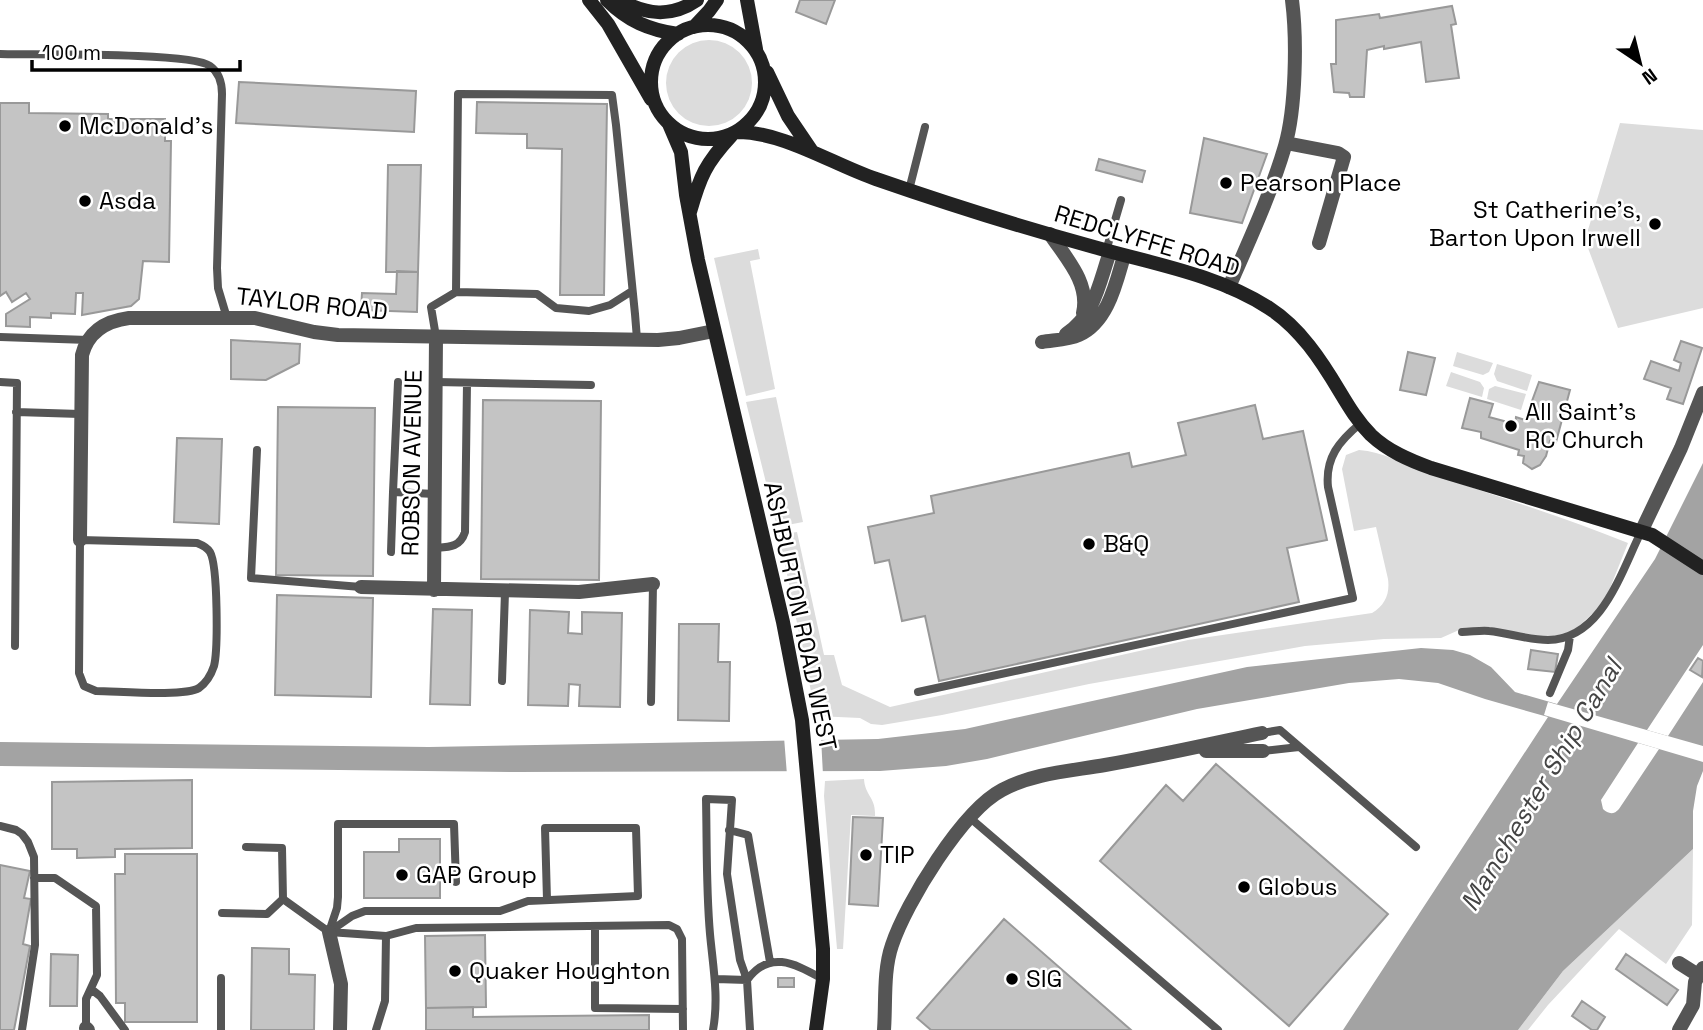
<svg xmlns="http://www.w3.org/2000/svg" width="1703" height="1030" viewBox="0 0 1703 1030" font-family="'Space Grotesk',sans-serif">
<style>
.green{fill:#dcdcdc}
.water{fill:#a3a3a3;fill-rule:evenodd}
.pier{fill:#fff}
.building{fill:#c4c4c4;stroke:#999;stroke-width:2}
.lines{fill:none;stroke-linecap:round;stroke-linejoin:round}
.service{stroke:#555;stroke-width:8}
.minor{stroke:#555;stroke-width:14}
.secondary{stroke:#222;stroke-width:14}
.poi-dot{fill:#000;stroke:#fff;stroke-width:2.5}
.labels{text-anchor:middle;stroke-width:5;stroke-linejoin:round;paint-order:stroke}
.poi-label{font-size:24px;fill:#000;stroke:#fff;text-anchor:start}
.street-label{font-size:24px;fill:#000;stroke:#fff}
.water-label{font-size:26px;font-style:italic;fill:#444;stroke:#fff}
</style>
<rect width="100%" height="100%" fill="#fff"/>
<path class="green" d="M666 83a43 43 0 1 1 86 0a43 43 0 1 1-86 0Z
M 1620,123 L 1703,130 L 1703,308 L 1618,328 L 1585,240 Z
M 758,249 L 760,259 L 750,261 L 775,389 L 746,396 L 714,258 Z
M 1457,352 L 1493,363 L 1489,372 L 1483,375 L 1453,366 Z
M 1497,364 L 1532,375 L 1527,391 L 1497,381 L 1494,374 Z
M 1451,372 L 1480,382 L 1484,388 L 1482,397 L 1446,386 Z
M 1495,386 L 1526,394 L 1521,410 L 1487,399 L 1489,389 Z
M 776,397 L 803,522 L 777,527 L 746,402 Z
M 1359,450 C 1382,451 1404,465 1425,472 C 1493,495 1561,516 1628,543 L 1608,593 L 1597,609 L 1578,627 L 1569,632 L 1550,637 L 1459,630 L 1441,638 L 1384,639 L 1305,646 L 1089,684 L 942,715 L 882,725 L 871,724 L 860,718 L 816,716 L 779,535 L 797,532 L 824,655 L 834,655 L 842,685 L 890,707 L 1188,640 L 1372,613 C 1385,605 1390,594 1388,579 L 1376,527 L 1354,531 L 1342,469 L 1346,455 Z
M 864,779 C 865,796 876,797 875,816 L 851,815 L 843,949 L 837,949 L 824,796 L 825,781 Z
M 1693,849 L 1692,925 L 1666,964 L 1619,929 L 1548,1005 L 1528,1030 L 1518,1030 L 1563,971 Z"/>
<path class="water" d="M 1703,463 L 1703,645 L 1647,730 L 1668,736 L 1703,682 L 1703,771 L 1697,786 L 1693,811 L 1693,849 L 1563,971 L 1518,1030 L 1343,1030 L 1548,717 L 1485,699 L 1438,683 L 1399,679 L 1349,683 L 1197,709 L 987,759 L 946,766 L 880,771 L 514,772 L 0,766 L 0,742 L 429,747 L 878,739 L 965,729 L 1247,667 L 1421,648 L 1453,650 L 1470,655 L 1491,667 L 1515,692 L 1557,704 L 1655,559 ZM 1638,743 L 1659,749 L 1619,809 C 1614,815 1608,814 1603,809 L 1601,800 Z"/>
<path class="pier" d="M 1548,702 L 1703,746 L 1703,762 L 1544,715 Z
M 784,737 L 821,737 L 823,775 L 787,775 Z"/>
<path class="building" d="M 800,0 L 835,0 L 826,24 L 796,12 Z
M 1452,6 L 1456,24 L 1451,25 L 1459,78 L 1426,82 L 1421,42 L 1384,49 L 1384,46 L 1367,50 L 1364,97 L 1350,97 L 1349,93 L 1334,92 L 1331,64 L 1336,64 L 1336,20 L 1379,14 L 1380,18 Z
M 239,82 L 416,91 L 414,132 L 236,123 Z
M 477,102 L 607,104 L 604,295 L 560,295 L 562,149 L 527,148 L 527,134 L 476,133 Z
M 0,103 L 29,103 L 29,113 L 108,114 L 108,119 L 165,119 L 165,141 L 171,141 L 169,262 L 143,261 L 139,299 L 131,306 L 82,315 L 83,293 L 76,293 L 75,314 L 51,313 L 51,318 L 30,317 L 30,327 L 6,326 L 6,314 L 30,299 L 26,293 L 12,302 L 6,292 L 0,296 Z
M 1204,138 L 1267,154 L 1242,223 L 1190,213 Z
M 1099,159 L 1145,171 L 1142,182 L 1096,170 Z
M 388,165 L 421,165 L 418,272 L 386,272 Z
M 397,271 L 418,272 L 417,312 L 361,310 L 362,293 L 396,294 Z
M 231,340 L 300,344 L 299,363 L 266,380 L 231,379 Z
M 1681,341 L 1702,348 L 1683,404 L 1667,399 L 1671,388 L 1644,379 L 1651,361 L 1679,371 L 1681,363 L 1674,360 Z
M 1408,352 L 1435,358 L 1426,395 L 1400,390 Z
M 1539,382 L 1570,390 L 1556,442 L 1550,441 L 1546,456 L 1540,465 L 1532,469 L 1523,463 L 1524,456 L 1518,455 L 1519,450 L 1481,438 L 1481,432 L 1462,428 L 1470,398 L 1493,404 L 1489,417 L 1515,424 L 1516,417 L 1525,420 Z
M 483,400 L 601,401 L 599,580 L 481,579 Z
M 1255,405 L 1263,439 L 1303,431 L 1327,540 L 1287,548 L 1299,602 L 939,681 L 925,616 L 902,621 L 889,560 L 875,563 L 868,527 L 934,513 L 931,496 L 1129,453 L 1132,467 L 1186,455 L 1178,423 Z
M 278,407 L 375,408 L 373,576 L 276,575 Z
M 177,438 L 222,439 L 219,524 L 174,522 Z
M 277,595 L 373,598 L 371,697 L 275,695 Z
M 433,609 L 472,610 L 470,705 L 430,704 Z
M 530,610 L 569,612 L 568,633 L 582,634 L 582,612 L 622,613 L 620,707 L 579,706 L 580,685 L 569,684 L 568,706 L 528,705 Z
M 679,624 L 719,624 L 718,662 L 730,662 L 729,721 L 678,720 Z
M 1531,650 L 1558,654 L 1555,672 L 1528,669 Z
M 1698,658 L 1703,661 L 1702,677 L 1690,670 Z
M 1216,764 L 1388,914 L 1289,1026 L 1100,861 L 1166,785 L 1183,801 Z
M 192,780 L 192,848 L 115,849 L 115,857 L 77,858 L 77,849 L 52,849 L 52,782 Z
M 853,817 L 883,818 L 878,906 L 849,904 Z
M 399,839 L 440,839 L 440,898 L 364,898 L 364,852 L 399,852 Z
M 125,854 L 197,854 L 197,1022 L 125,1022 L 125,1003 L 116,1003 L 115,874 L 125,874 Z
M 0,865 L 30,871 L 24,898 L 31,899 L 23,944 L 30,946 L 14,1030 L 0,1030 Z
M 1004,919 L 1131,1030 L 931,1030 L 917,1018 Z
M 485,935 L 486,1007 L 426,1008 L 425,936 Z
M 252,948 L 289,949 L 289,974 L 315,975 L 314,1030 L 251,1030 Z
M 51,954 L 78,955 L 77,1006 L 50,1006 Z
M 1626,954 L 1678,990 L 1667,1005 L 1616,969 Z
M 778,978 L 794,978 L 794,987 L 778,987 Z
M 1582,1001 L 1605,1017 L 1597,1030 L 1592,1030 L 1572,1016 Z
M 473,1007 L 473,1017 L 649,1015 L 649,1030 L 426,1030 L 426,1008 Z"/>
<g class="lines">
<path class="service" d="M 0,54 C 33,55 192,52 210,66 C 220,73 222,83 222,94 L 217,268 L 218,288 L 227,318
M 909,190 L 925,127
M 1106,251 L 1121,200
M 632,291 L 610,305 L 589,311 L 556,308 L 537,294 L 456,292 L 458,94 L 612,95 L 616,125 L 635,314 L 637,339
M 0,337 L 88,340
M 436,337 L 431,307 L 456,292
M 0,382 L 17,383 L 15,646
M 398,382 L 393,492 L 435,494
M 436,382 L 591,385
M 16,412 L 80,414
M 257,450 L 251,578 L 361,587
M 80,540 L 197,543 C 202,545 207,547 210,552 C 218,566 218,650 214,666 C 211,675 206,683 199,688 C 184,697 117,691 96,691 L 84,686 L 79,673 Z
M 434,548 C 448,547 460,548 465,532 L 467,383
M 391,552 L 393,492
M 1462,632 C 1471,632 1481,630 1489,631 C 1509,633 1528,640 1548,640 C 1602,639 1621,572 1641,532
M 502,681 L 505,592
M 918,692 L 1353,598 L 1328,487 C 1325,458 1339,441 1361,423
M 1550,693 L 1568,650 L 1570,636
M 651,702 L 653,584
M 1262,733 L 1280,730 L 1416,847
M 1263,751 L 1299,747
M 969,817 L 1218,1030
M 0,826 L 16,830 L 22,834 L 28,842 L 34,857 L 35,945 L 22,1030
M 729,830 L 748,835 L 770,962
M 246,847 L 282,848 L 283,899 L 329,932 L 386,936 L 416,928 L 669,925 L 677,929 L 682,939 L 683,1030
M 34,878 L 55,878 L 96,906 L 97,975 L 86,999 L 86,1028
M 222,913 L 267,914 L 283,899
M 595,926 L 595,1008 L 683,1009
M 329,932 L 352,916 L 365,911 L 500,911 L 528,901 L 638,896 L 636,828 L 545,828 L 547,900
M 329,932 L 337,908 L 338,897 L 338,824 L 454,824 L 456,882
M 716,979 L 747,980
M 747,980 C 770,949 795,964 823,979
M 91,989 L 100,996 L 125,1030
M 221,1030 L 221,978
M 376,1030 L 385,1001 L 386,936
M 713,1030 C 719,997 713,967 710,934 C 706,889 707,844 706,799 L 732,800 L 727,874 L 740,960 L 747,980 L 750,1030"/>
<path class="minor" d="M 1286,143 L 1338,153 L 1344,157 L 1319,243
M 1050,234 C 1066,258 1090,283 1083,313
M 1229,287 C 1249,241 1271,194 1285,146 C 1296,108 1297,39 1292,0
M 1066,334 C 1095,315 1099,283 1110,252
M 1042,342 C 1054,340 1068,340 1079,335 C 1108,322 1116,283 1124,256
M 1641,532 L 1681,448 L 1703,393
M 80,540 L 82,355 C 88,332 106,321 129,318 L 255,318 L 314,332 L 338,335 L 658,340 L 679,338 L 714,331
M 361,587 L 579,592 L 653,584
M 434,590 L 436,337
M 1206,751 L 1263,751
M 329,932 L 341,984 L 340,1030
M 1679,963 L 1698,975
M 86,1028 L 88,1030
M 884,1030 C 886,1003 883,971 892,945 C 906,903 962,811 1002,790 C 1033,773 1071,771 1105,765 C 1157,756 1210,744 1262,733
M 1679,1030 L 1693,1005 L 1695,982 L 1703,968"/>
<path class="secondary" d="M 589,0 L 608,24 L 651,99
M 607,0 C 628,21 649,30 678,34
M 620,0 C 646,15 671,18 697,0
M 747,0 L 756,49
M651 82a57 57 0 1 1 114 0a57 57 0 1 1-114 0Z
M 694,27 L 709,11 L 717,0
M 767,72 L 788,116 L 811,150
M 669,124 L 681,152 L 686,195 L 698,260 L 783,622 L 802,720 L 823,949 L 823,979 L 816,1030
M 737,132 C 784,132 832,164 876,179 C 948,204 1021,227 1094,247 C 1153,264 1216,274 1269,308 C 1300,328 1321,360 1340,392 C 1349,407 1358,422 1371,435 C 1388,451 1409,460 1431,468 L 1652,535 L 1703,568
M 690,212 C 700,176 706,163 731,136"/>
</g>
<g class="poi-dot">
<circle cx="65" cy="126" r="7"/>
<circle cx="1226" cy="183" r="7"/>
<circle cx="85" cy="201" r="7"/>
<circle cx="1655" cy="224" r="7"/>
<circle cx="1511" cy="426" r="7"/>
<circle cx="1089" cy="544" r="7"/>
<circle cx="866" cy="855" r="7"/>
<circle cx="402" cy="875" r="7"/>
<circle cx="1244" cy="887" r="7"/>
<circle cx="455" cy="971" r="7"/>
<circle cx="1012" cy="979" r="7"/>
</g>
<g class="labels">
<g class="poi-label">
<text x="79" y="134">McDonald's</text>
<text x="1240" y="191">Pearson Place</text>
<text x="99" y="209">Asda</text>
<text x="1641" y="218" text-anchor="end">St Catherine's,<tspan x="1641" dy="28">Barton Upon Irwell</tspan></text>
<text x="1525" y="420">All Saint's<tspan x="1525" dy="28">RC Church</tspan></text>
<text x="1103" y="552">B&amp;Q</text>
<text x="880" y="863">TIP</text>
<text x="416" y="883">GAP Group</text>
<text x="1258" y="895">Globus</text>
<text x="469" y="979">Quaker Houghton</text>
<text x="1026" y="987">SIG</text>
</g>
<g class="street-label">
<text transform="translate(1147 241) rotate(17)" y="8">REDCLYFFE ROAD</text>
<text transform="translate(312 304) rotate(6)" y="8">TAYLOR ROAD</text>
<text transform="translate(412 463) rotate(-89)" y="8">ROBSON AVENUE</text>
<text transform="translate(800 616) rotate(78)" y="8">ASHBURTON ROAD WEST</text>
</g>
<g class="water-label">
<text transform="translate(1541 785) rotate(-59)" y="9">Manchester Ship Canal</text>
</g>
</g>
<g transform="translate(1640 63) rotate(145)" stroke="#ffffff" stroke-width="5" paint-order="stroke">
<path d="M0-5L12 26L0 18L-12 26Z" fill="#000000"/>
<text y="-10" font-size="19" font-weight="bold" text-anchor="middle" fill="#000000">N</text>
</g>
<path d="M32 60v10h208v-10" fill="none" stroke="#000000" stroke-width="3.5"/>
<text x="42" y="60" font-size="21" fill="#000000" stroke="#ffffff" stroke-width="5" paint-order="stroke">100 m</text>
</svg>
